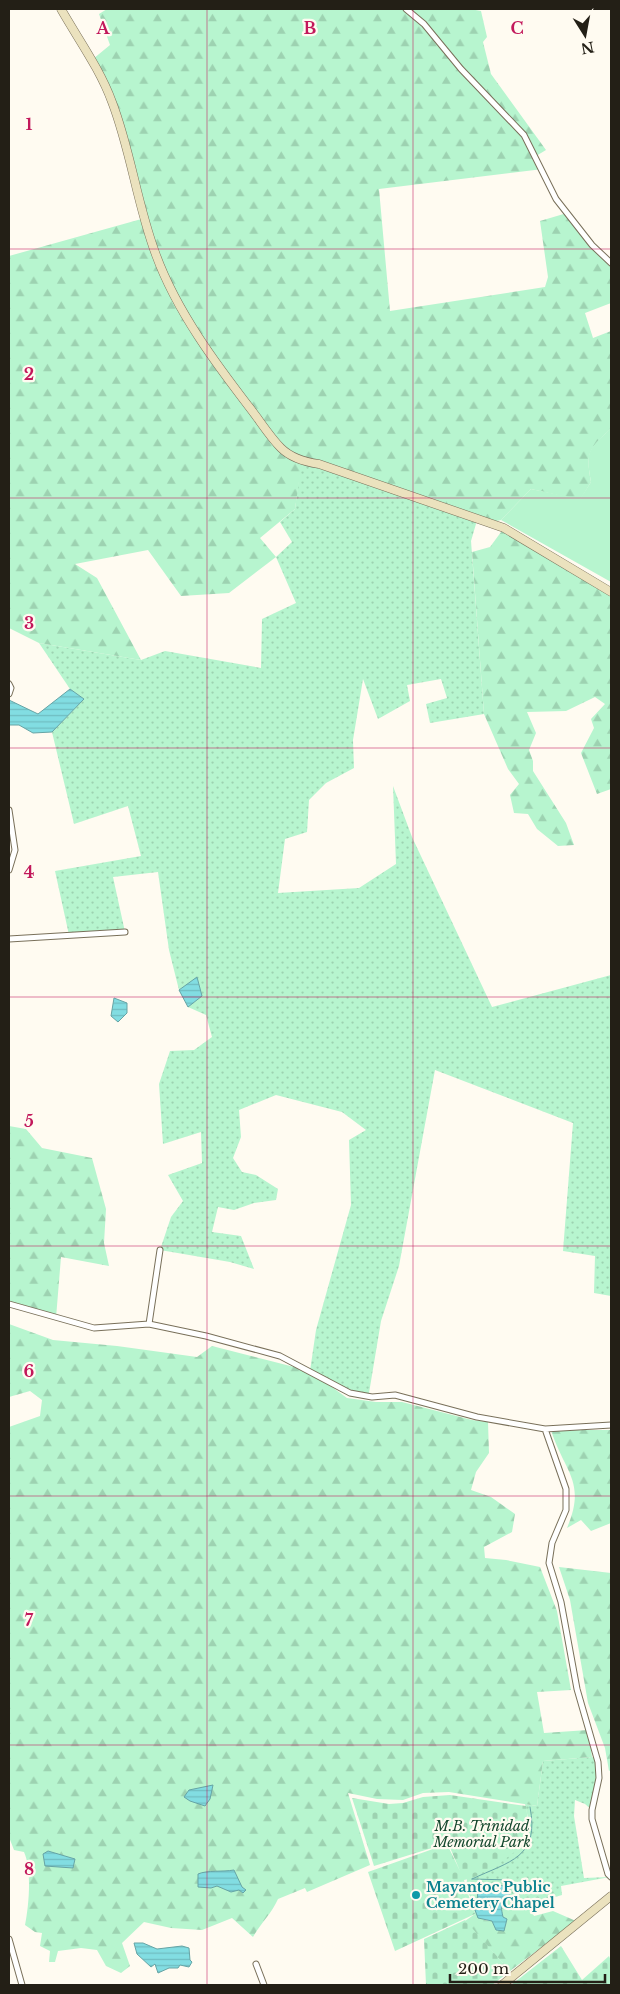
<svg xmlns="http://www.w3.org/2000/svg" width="620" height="1994" viewBox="0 0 620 1994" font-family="'Libre Baskerville',serif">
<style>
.grass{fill:url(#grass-dots)}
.forest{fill:url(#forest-firs)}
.cemetery{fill:url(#cemetery-stones)}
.park{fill:#b7f5cf}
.water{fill:url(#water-rules);stroke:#66a4a5}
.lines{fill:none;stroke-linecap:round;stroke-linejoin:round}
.stream{stroke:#66a4a5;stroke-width:1}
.minor-casing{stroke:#79705a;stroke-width:7}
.secondary-casing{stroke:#79705a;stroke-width:9}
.minor{stroke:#fff;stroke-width:5}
.secondary{stroke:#ebe2be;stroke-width:8}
.grid{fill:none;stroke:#c2185b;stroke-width:1;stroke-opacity:0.55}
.culture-dot{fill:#0f9aa8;stroke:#fffbf1;stroke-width:2}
.labels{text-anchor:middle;stroke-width:4.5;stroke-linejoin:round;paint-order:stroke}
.park-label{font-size:14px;font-style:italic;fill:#15482e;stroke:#fffbf1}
.culture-label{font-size:14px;font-weight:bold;fill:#0d838f;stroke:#fffbf1;text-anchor:start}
.grid-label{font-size:16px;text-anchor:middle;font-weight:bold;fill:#c2185b;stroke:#fffbf1;stroke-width:4.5;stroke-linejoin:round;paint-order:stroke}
</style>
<defs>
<pattern id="grass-dots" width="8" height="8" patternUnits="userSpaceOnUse" patternTransform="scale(1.25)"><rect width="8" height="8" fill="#b7f5cf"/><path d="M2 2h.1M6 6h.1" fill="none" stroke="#9dd2b1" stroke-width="1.8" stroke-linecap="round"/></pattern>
<pattern id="forest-firs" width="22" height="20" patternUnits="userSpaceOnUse" patternTransform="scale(1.25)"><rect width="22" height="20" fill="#b7f5cf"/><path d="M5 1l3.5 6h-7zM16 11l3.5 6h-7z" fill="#9dd2b1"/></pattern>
<pattern id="cemetery-stones" width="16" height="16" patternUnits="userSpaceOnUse" patternTransform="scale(1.25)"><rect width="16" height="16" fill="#b7f5cf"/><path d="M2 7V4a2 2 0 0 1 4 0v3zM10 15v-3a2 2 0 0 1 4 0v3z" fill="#9dd2b1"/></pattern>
<pattern id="water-rules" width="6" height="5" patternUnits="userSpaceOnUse" patternTransform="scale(1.25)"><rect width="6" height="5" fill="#82dde2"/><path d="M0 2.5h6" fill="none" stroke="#70bdc1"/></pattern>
</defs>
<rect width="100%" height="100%" fill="#fffbf1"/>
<path class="grass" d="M 301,461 L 478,517 L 471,541 L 484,714 L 430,723 L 426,704 L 447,698 L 441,679 L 407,685 L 410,701 L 378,719 L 363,679 L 353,740 L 354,768 L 326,783 L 309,800 L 307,832 L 285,839 L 278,893 L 359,888 L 396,864 L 393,786 L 412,837 L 492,1007 L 611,975 L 611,1296 L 594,1293 L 595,1256 L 563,1251 L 573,1123 L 435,1070 L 399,1266 L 381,1321 L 369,1393 L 372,1397 L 350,1393 L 310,1371 L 316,1330 L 351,1205 L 349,1140 L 366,1130 L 342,1112 L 276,1095 L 239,1110 L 241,1137 L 233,1158 L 242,1172 L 256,1175 L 278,1189 L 276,1200 L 254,1203 L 234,1210 L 218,1207 L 212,1232 L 241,1236 L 254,1269 L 230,1262 L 160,1250 L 171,1217 L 183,1201 L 168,1175 L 202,1163 L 201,1132 L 163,1144 L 159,1084 L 170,1051 L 194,1050 L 212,1037 L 206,1015 L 188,1007 L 202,996 L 197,978 L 179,990 L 169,950 L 158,872 L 113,877 L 125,932 L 69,935 L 55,871 L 141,856 L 128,806 L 74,824 L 52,732 L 84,699 L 70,689 L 39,643 L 141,660 L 165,651 L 261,668 L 262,619 L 296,603 L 276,557 L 292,542 L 280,522 L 295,509 Z
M 592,1757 L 597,1759 L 599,1776 L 592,1810 L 585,1804 L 575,1800 L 574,1816 L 584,1878 L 610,1877 L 561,1886 L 562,1895 L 534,1903 L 508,1897 L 510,1893 L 500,1885 L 481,1890 L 484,1904 L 474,1910 L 470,1896 L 466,1891 L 467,1879 L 526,1834 L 528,1818 L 525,1804 L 537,1806 L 543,1761 Z"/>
<path class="forest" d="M 107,9 L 470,9 L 481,11 L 487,37 L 483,42 L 491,74 L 546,150 L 536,156 L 543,169 L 379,189 L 390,311 L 545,287 L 548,277 L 540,221 L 567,213 L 611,263 L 611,303 L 585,313 L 593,338 L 611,331 L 611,428 C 590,450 585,450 591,482 L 580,500 L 531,489 L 501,520 L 492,522 L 302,461 L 295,509 L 260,538 L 276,557 L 229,593 L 181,596 L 148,550 L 75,564 L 97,578 L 141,660 L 39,643 L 9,628 L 9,256 L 145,218 L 123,133 L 93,59 L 110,45 L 99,14 Z
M 504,528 L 611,592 L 611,789 L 597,794 L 581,753 L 594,728 L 591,719 L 605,704 L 595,697 L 566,711 L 527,712 L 536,733 L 529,750 L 533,761 L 533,771 L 566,823 L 574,845 L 558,846 L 537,829 L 528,814 L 514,813 L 510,795 L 519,784 L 508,769 L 484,714 L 472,552 L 490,547 Z
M 9,1126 L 26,1129 L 42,1148 L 92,1158 L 106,1209 L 104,1243 L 109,1266 L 61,1257 L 56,1318 L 9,1304 Z
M 9,1324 L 53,1340 L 117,1346 L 197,1357 L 212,1346 L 310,1371 L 347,1398 L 376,1402 L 402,1402 L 472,1420 L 488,1422 L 489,1453 L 476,1472 L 471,1490 L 491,1497 L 515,1514 L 512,1532 L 484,1547 L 485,1558 L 506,1560 L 540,1567 L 557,1611 L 571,1690 L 537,1692 L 544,1733 L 588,1730 L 592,1757 L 543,1761 L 537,1806 L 449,1792 L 423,1793 L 403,1800 L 377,1799 L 348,1793 L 370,1865 L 307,1892 L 305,1888 L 278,1899 C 272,1913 261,1923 253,1937 L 232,1918 L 202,1930 L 171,1928 L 144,1922 L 122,1943 L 130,1966 L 121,1973 L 106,1966 L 97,1950 L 81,1948 L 58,1951 L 55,1962 L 49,1962 L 50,1951 L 40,1946 L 42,1933 L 35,1932 L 25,1925 C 29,1905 32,1870 24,1852 L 14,1850 L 9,1837 L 9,1427 L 40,1416 L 42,1400 L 30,1391 L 9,1397 Z
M 551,1430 L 611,1430 L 611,1523 L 591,1531 L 581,1520 L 567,1528 C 587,1481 564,1472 551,1430 Z
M 559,1567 L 611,1573 L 611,1770 L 609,1771 L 605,1748 L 588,1703 L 570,1600 Z
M 508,1897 L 534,1903 L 528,1905 L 534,1916 L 553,1911 L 576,1921 L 510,1971 L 465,1921 L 475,1914 L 474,1910 L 476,1910 L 484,1920 L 492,1921 L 496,1929 L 504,1931 L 507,1919 L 503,1917 L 500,1905 L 503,1898 Z"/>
<path class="cemetery" d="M 450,1795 L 526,1806 C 532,1841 520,1851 492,1867 C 483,1872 474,1879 464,1880 C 466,1892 472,1901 475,1914 L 395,1951 L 368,1872 L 447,1844 L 460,1871 L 448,1843 L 374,1866 L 352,1798 L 389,1804 L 403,1803 L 423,1797 Z
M 465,1920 L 510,1971 L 492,1985 L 426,1985 L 424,1939 Z
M 561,1946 L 582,1980 L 609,1956 L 611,1961 L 611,1985 L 511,1985 Z"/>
<path class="park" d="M 611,428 L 611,582 L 501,520 L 531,489 L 580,499 L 591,482 C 585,449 589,450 611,428 Z"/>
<path class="water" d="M 70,689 L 84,699 L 52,732 L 33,733 L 19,725 L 9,725 L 9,700 L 38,714 Z
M 197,977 L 202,996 L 188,1007 L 179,990 Z
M 114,998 L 127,1003 L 127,1013 L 118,1022 L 111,1016 Z
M 213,1785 L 210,1799 L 205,1806 L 190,1801 L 184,1797 L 189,1790 Z
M 48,1851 L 75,1859 L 73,1868 L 45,1866 L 43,1854 Z
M 234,1870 L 242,1887 L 246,1890 L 243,1893 L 239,1890 L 231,1892 L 217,1886 L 211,1888 L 198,1887 L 198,1874 C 207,1870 223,1872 234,1870 Z
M 500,1885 L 510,1888 L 510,1893 C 503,1905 499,1899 503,1917 L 507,1919 L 504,1931 L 496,1930 L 492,1921 L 478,1918 L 475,1910 L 484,1904 L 483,1901 L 478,1900 L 477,1891 Z
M 134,1943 L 143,1943 L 157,1949 L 182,1946 L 189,1948 L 190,1960 L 192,1962 L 189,1967 L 180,1965 L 178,1968 L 169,1968 L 158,1973 L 155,1964 L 151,1967 L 137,1954 Z"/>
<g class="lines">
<path class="stream" d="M 472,1879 C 510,1861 540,1858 530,1807
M 472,1879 L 510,1880
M 510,1883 L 510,1888"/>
<g class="minor-casing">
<path id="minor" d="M 406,9 L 424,24 L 461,69 L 524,135 L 556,199 L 592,245 L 611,263
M 9,684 L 11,688 L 9,694
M 9,810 L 15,850 L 9,870
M 9,939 L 125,932
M 9,1304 L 94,1328 L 149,1324 L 206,1336 L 280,1356 L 350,1393 L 372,1397 L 395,1395 L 477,1417 L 545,1429 L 611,1425
M 149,1324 L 160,1250
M 545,1429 L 566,1489 L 566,1510 L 552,1543 L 549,1563 L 561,1602 L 577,1689 L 598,1762 L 599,1778 L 592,1810 L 592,1819 L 608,1874 L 611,1877
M 9,1939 L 22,1985
M 256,1964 L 264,1985"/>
</g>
<g class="secondary-casing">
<path id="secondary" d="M 61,9 C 78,39 100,69 112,102 C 131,151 137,205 156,255 C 177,312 216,364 253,412 C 262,424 271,438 281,448 C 291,458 305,462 319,464 L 504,528 L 611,592
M 502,1985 L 611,1896"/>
</g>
<use href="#minor" class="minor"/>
<use href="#secondary" class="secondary"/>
</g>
<path class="grid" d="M 207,9 L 207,1985M 413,9 L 413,1985M 9,249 L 611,249M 9,498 L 611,498M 9,748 L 611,748M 9,997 L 611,997M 9,1246 L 611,1246M 9,1496 L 611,1496M 9,1745 L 611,1745"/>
<circle class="culture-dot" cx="416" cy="1895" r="5"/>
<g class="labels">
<g class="park-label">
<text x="482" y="1831">M.B. Trinidad<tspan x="482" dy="16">Memorial Park</tspan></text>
</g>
<g class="culture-label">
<text x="426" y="1892">Mayantoc Public<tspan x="426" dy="16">Cemetery Chapel</tspan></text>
</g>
</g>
<g class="grid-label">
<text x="103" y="34">A</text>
<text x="310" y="34">B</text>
<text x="517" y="34">C</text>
<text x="29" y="130">1</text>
<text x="29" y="380">2</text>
<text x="29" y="629">3</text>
<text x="29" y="878">4</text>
<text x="29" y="1127">5</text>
<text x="29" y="1377">6</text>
<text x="29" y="1626">7</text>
<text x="29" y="1875">8</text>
</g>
<rect width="620" height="1994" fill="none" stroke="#231f16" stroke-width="20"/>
<g transform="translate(585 35) rotate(169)" stroke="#fffbf1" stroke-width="4" paint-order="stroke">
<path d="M0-4L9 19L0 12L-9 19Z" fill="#231f16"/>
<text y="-8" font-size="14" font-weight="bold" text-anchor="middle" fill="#231f16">N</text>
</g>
<path d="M450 1974v8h155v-8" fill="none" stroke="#231f16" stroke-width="2.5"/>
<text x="458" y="1974" font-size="15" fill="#231f16" stroke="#fffbf1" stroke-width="4" paint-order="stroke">200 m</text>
</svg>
